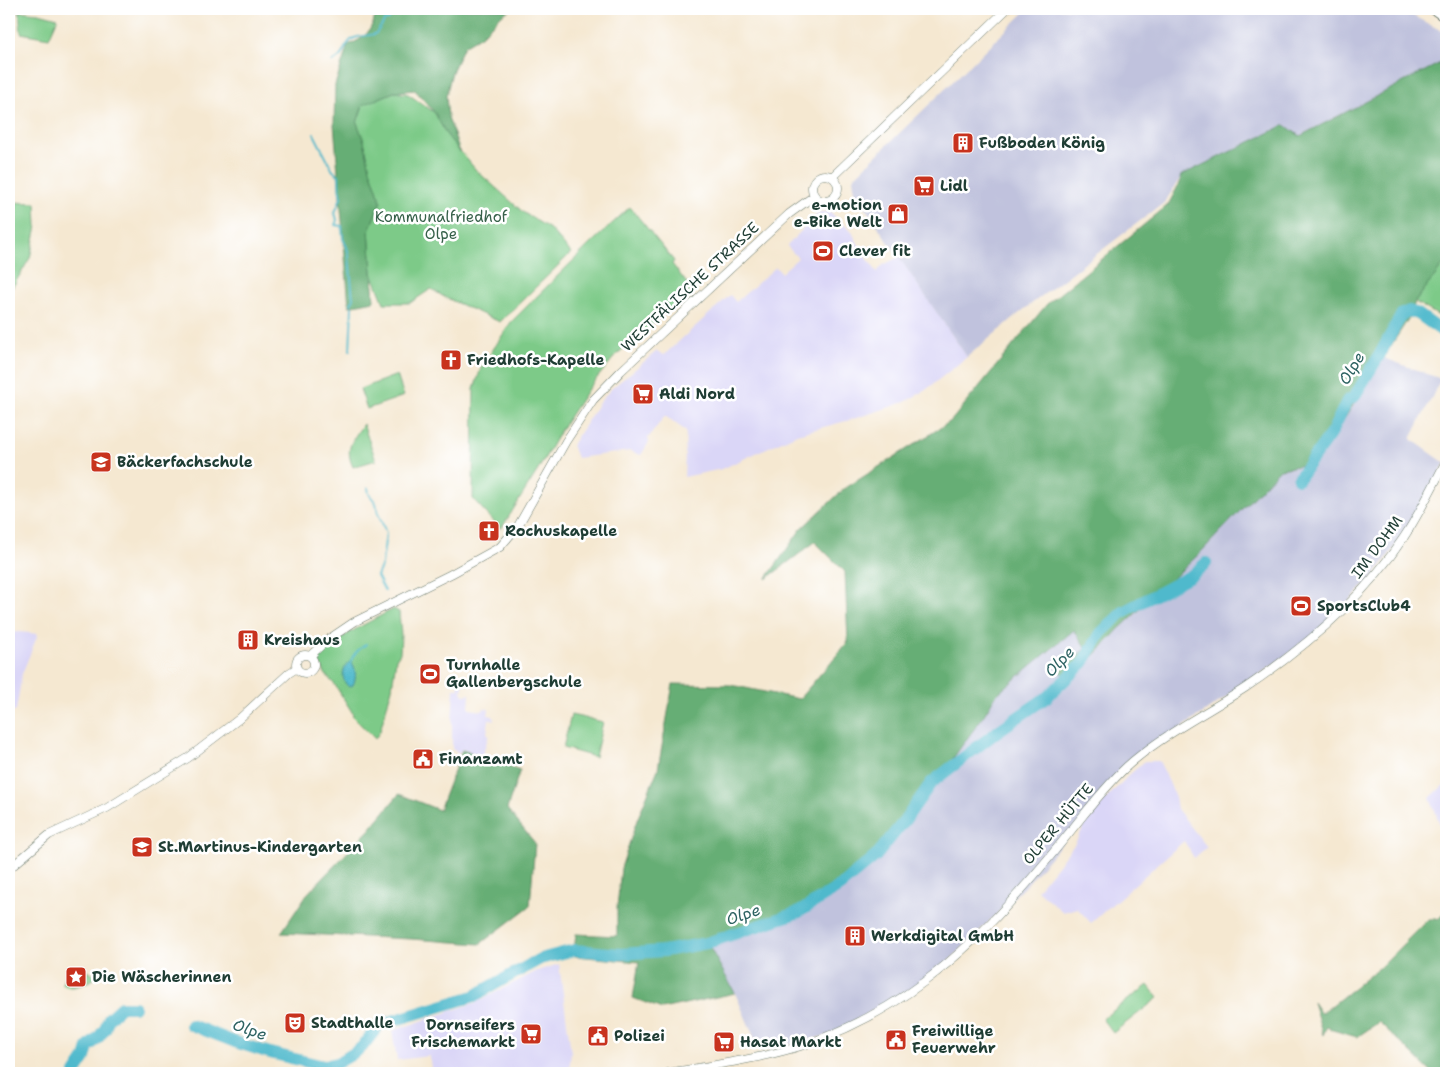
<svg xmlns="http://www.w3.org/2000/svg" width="1455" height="1082" viewBox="0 0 1455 1082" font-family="'Shantell Sans',sans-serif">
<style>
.built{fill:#dad6f7}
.industrial{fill:#c0c2dd}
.green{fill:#7dca88;stroke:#4e845e}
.forest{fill:#66ae74;stroke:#427654}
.water{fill:#4fb9cc;stroke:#377b80}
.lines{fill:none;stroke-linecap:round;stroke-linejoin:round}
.stream{stroke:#4fb9cc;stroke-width:2}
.river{stroke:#4fb9cc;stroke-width:12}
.secondary-casing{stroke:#6a796b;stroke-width:9}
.primary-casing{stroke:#6a796b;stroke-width:11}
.secondary{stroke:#fff;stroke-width:8}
.primary{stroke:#fff;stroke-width:9}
.labels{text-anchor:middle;stroke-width:5;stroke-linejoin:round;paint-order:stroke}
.poi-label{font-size:15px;font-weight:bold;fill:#1f3d34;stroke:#fff;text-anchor:start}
.park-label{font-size:15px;fill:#366049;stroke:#fff}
.street-label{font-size:15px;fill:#1f3d34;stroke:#fff}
.water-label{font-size:16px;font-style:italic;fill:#2d6262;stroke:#fff}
</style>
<rect width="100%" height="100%" fill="#fff"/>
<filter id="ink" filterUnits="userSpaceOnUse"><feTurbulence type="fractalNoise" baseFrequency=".02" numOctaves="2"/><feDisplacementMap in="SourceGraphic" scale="10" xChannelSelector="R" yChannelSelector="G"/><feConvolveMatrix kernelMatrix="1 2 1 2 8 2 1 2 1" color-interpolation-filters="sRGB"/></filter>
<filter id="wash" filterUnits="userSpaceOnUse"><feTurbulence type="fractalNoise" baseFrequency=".0096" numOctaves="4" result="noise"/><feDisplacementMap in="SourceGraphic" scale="20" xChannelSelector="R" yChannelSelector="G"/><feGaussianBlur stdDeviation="1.12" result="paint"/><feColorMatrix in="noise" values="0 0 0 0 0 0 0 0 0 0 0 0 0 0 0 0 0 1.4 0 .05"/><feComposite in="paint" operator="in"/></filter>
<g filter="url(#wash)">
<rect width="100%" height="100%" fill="#f5e8d1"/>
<path class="built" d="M 819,212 L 830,212 L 852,232 L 862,251 L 877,272 L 883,265 L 899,257 L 967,357 L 927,389 L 905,402 L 850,420 L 797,434 L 722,469 L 684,477 L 686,431 L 665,416 L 648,438 L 649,442 L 641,455 L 630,451 L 577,458 L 572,445 L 598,404 L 611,389 L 657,351 L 664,355 L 730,295 L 736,302 L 776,267 L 781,273 L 798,258 L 787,246 Z
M 20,632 L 38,634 L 22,674 L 16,711 L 9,712 L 9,633 Z
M 458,679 L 461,679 L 464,682 L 462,691 L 464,695 L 470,694 L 469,709 L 483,711 L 484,708 L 489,709 L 488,715 L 493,716 L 494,720 L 489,719 L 487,733 L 489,735 L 482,756 L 462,749 L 459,753 L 452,749 L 452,721 L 454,689 L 459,689 Z
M 1145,761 L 1159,761 L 1167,777 L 1175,797 L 1177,809 L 1207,847 L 1194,858 L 1184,841 L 1091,923 L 1077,908 L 1063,912 L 1037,890 L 1074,845 L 1086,823 L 1105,800 L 1129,775 Z
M 1446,783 L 1446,834 L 1442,830 L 1430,798 Z
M 559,964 L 571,1052 L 569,1073 L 432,1073 L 429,1056 L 397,1060 L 392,1031 L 477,1002 L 537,971 Z"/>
<path class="industrial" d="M 1028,9 L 1400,9 L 1446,33 L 1446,60 L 1299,136 L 1182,175 L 1165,202 L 1022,311 L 967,357 L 855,193 L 853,178 Z
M 1384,358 L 1441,379 L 1411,439 L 1445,463 L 1417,516 L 1373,577 L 1315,636 L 1132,762 L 1026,885 L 933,977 L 830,1035 L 760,1051 L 735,993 L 708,946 L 799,916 L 878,857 L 908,821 L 984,715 L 996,695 L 1074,630 L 1086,648 L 1060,671 L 1070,681 L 1119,629 L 1199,554 L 1280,469 L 1316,463 Z"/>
<path class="green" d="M 19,11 L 39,13 L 58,18 L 49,38 L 21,33 Z
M 394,92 L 408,94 L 435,113 L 446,134 L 476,170 L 524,213 L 550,229 L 571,253 L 500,322 L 446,298 L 431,289 L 410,303 L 384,303 L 372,273 L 369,230 L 381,201 L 370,169 L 364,141 L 357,123 L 363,105 Z
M 9,202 L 36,203 L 37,226 L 30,258 L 9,293 Z
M 630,207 L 674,261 L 672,264 L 692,290 L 616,355 L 588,389 L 560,431 L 538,470 L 501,529 L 473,499 L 474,389 L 481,368 L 511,322 L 588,246 Z
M 1446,261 L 1446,320 L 1415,302 Z
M 397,375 L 404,396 L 367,409 L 360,389 Z
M 363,424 L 376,460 L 353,467 C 344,448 353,440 363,424 Z
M 394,609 L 399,612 L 401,635 L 400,653 L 396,659 L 392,688 L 380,731 L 375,739 L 353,717 L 352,712 L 335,685 L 326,675 L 318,660 C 325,643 376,618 394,609 Z
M 571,715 L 603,722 L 595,757 L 563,748 Z
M 75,965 L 79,966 L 98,977 C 87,982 73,992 62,984 C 64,976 67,968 75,965 Z
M 1148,985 L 1158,998 L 1113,1033 L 1102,1019 Z"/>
<path class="forest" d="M 378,9 L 511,9 L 503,14 L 481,36 L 464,46 L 452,72 L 446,96 L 448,117 L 460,152 L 446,134 L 435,113 L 415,90 L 394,92 L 363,105 L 357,123 L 364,141 L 370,169 L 381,201 L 369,230 L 374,301 L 349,306 L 334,124 L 335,85 L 348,45 C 370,36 370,30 378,9 Z
M 1446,60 L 1446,261 L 1415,302 L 1410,316 L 1316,463 L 1280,469 L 1199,554 L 1119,629 L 1070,682 L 1060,671 L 1086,648 L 1074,630 L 996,695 L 984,715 L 908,821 L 878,857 L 842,888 L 799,916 L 709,946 L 735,993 L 662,1009 L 633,998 L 639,962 L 575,956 L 574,951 L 576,934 L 617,936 L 617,908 L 621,868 L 637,820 L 658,769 L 673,684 L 731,685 L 799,699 L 848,642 L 845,572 L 815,542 L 766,579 L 801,529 L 844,489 L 951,421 L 1047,304 L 1168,205 L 1177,188 L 1182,175 L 1285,125 L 1300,136 Z
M 462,750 L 520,770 L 507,809 L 535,843 L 530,906 L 480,944 L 411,939 L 281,933 L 307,894 L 370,829 L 399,794 L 439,810 Z
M 1446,911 L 1446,1073 L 1432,1073 L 1379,1022 L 1357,1037 L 1329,1029 L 1330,1027 L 1327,1026 L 1323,1035 L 1313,1002 L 1321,1014 L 1380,967 L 1428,919 L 1438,919 Z"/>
<path class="water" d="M 351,661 C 356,667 357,678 353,685 L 349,687 C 340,680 342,667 351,661 Z"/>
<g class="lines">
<path class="stream" d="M 332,62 C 346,55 341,50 350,41 C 357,34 371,37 376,33 C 378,31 384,22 385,20 L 389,20 L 393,9
M 314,134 L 333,171 L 339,175 C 339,180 339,193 341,197 L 335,213 L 337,220 L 335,225 L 342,226 L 343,239 L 347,247 L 349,256 L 353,300 L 351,304
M 350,351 L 352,307
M 368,488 L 369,494 L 376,503 L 378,513 L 386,533 L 382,564 L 377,576 L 385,591
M 351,661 C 353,653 360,649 366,644
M 324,1066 L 328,1073"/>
<path class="river" d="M 1298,479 L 1332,432 L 1347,401 L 1354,397 L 1379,356 L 1402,314 L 1409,311 L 1418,314 L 1443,332 L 1446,332
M 191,1025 L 235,1042 L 270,1053 L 324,1066 L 337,1063 L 351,1055 L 362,1047 L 379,1025 L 474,996 L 540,959 L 574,950 L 621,954 L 664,951 L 707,943 L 799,912 L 840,886 L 876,856 L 905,820 L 931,783 L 998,731 L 1047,697 L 1083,663 L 1101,633 L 1123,612 L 1192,575 L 1206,563
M 75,1073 L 85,1058 L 88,1047 L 98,1038 L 105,1029 L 109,1018 L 121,1007 L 134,1007"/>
</g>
</g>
<g filter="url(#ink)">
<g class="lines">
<g class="secondary-casing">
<path id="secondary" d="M812 188a13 13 0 1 1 26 0a13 13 0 1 1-26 0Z
M 832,177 L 1007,9
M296 664a9 9 0 1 1 18 0a9 9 0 1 1-18 0Z
M 310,656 L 326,641 L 354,622 L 451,574 L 500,547 L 518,526 L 566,441 L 593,400 L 621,371 L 789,214 L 814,196
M 9,869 L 49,835 L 107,808 L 188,758 L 239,719 L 289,673 L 297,668
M 668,1073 C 714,1065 760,1059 804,1045 C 895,1014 960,960 1022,889 C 1043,866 1062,842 1081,818 C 1097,798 1114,777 1133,761 C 1168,732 1208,712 1245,688 C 1306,647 1363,599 1404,537 C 1420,513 1433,486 1446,461"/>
</g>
<g class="primary-casing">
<path id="primary" d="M 1433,9 L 1446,18"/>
</g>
<use href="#secondary" class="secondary"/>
<use href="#primary" class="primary"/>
</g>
</g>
<defs>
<g id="building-square" transform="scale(1.125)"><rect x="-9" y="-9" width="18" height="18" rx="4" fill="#c8321e" stroke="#fff"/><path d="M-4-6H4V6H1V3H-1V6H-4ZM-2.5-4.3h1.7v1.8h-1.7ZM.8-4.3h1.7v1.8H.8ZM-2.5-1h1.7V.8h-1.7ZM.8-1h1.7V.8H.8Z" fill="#fff"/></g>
<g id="supermarket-square" transform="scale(1.125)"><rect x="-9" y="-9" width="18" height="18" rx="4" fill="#c8321e" stroke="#fff"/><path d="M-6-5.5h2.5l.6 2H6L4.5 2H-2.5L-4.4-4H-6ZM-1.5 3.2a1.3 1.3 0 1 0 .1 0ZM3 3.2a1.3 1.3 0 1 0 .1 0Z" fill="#fff"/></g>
<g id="shop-square" transform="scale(1.125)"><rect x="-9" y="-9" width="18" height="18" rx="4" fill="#c8321e" stroke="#fff"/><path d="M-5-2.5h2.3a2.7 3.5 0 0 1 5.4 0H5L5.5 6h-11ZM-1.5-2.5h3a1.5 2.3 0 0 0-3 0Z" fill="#fff"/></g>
<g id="stadium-square" transform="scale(1.125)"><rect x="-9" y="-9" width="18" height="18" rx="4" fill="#c8321e" stroke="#fff"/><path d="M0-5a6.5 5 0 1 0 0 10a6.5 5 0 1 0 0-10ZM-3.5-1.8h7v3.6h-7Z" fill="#fff"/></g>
<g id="church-square" transform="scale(1.125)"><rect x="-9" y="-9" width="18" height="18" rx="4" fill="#c8321e" stroke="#fff"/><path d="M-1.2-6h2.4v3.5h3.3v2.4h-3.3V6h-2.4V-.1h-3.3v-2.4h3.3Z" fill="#fff"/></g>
<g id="school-square" transform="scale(1.125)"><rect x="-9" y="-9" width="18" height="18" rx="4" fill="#c8321e" stroke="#fff"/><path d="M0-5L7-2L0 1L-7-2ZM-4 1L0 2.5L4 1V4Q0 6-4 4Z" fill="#fff"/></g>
<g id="civic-square" transform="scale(1.125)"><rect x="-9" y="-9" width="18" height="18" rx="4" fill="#c8321e" stroke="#fff"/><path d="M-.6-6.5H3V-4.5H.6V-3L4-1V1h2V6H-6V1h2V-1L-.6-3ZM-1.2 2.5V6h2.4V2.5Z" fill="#fff"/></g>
<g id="sight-square" transform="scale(1.125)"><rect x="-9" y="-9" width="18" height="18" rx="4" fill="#c8321e" stroke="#fff"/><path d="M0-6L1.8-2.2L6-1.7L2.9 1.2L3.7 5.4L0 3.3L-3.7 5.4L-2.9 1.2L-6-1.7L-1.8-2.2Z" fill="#fff"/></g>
<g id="theatre-square" transform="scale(1.125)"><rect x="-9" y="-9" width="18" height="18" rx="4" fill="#c8321e" stroke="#fff"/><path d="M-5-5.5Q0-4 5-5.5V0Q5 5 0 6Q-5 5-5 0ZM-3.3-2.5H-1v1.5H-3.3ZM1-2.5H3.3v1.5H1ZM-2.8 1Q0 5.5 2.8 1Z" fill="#fff"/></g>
</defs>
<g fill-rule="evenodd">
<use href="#building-square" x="963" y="143"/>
<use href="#supermarket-square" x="924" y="186"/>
<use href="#shop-square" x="898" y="214"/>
<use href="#stadium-square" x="823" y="251"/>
<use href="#church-square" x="451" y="360"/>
<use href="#supermarket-square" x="643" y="394"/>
<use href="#school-square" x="101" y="462"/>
<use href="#church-square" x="489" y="531"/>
<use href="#stadium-square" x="1301" y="606"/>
<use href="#building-square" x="248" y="640"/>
<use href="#stadium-square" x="430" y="674"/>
<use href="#civic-square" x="423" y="759"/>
<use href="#school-square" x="142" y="847"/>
<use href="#building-square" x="855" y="936"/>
<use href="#sight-square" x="76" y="977"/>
<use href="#theatre-square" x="295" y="1023"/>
<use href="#supermarket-square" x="531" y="1034"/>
<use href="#civic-square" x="598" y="1036"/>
<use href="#civic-square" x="896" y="1040"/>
<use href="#supermarket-square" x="724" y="1042"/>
</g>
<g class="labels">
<g class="poi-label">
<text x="979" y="148">Fußboden König</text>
<text x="940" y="191">Lidl</text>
<text x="882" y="210" text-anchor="end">e-motion<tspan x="882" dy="17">e-Bike Welt</tspan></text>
<text x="839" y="256">Clever fit</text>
<text x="467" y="365">Friedhofs-Kapelle</text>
<text x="659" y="399">Aldi Nord</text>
<text x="117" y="467">Bäckerfachschule</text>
<text x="505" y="536">Rochuskapelle</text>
<text x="1317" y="611">SportsClub4</text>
<text x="264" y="645">Kreishaus</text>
<text x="446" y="670">Turnhalle<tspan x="446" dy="17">Gallenbergschule</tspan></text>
<text x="439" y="764">Finanzamt</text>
<text x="158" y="852">St.Martinus-Kindergarten</text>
<text x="871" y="941">Werkdigital GmbH</text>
<text x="92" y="982">Die Wäscherinnen</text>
<text x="311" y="1028">Stadthalle</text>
<text x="515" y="1030" text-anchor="end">Dornseifers<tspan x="515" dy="17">Frischemarkt</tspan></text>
<text x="912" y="1036">Freiwillige<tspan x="912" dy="17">Feuerwehr</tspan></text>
<text x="614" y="1041">Polizei</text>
<text x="740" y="1047">Hasat Markt</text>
</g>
<g class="park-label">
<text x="441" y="222">Kommunalfriedhof<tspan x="441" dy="17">Olpe</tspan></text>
</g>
<g class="street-label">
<text transform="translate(690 287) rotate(-43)" y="5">WESTFÄLISCHE STRASSE</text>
<text transform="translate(1377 547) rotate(-53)" y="5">IM DOHM</text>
<text transform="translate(1058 824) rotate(-50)" y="5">OLPER HÜTTE</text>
</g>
<g class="water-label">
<text transform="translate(1351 368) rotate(-59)" y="6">Olpe</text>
<text transform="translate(1059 661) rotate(-46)" y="6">Olpe</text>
<text transform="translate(743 914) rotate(-19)" y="6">Olpe</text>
<text transform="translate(250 1029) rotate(19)" y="6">Olpe</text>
</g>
</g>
<rect width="1455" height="1082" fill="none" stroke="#fff" stroke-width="30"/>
</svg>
